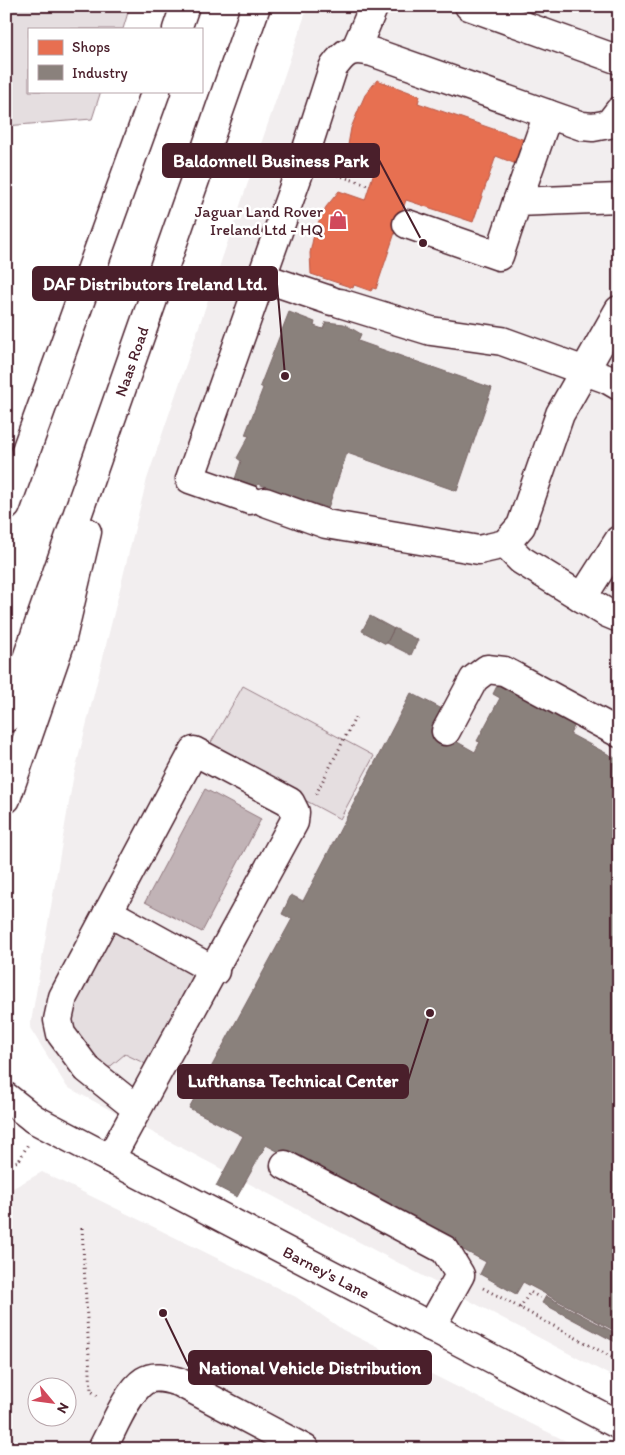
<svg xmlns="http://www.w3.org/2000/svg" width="625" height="1455" viewBox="0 0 625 1455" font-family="Itim,sans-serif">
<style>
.built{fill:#f2eeef;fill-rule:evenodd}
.green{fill:#e5dee0;stroke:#987e86}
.water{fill:#c1b3b6;stroke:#91787e}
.shops{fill:#e76f51;stroke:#b85746}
.industry{fill:#8a817c;stroke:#776464}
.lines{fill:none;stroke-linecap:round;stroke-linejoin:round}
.minor-casing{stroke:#4a1f2b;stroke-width:31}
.highway-casing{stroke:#4a1f2b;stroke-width:31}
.path{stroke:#4a1f2b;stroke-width:3;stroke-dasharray:1 4;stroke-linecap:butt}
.minor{stroke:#fff;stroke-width:28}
.highway{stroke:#fff;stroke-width:28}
.labels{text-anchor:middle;stroke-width:5;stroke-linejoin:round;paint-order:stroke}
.poi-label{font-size:16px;fill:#4a1f2b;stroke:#fff;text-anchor:end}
.street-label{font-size:16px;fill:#4a1f2b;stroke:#fff}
.leader{fill:none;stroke:#4a1f2b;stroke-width:2}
.callout-dot{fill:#4a1f2b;stroke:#fff;stroke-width:2}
.callout{fill:#4a1f2b;stroke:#4a1f2b;stroke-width:2}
.callout-label{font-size:18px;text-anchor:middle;font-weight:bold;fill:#fff}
</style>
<rect width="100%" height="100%" fill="#fff"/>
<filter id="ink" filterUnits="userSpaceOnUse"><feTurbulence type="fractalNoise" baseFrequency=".02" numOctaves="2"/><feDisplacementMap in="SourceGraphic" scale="10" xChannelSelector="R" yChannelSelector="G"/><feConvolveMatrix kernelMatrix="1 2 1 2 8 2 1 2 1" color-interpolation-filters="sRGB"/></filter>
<g filter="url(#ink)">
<path class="built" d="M 308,6 L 619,6 L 619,1380 L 67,1087 L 30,1028 L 73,779 L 147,479 Z
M 42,1172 L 296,1297 L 343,1330 L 582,1449 L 6,1449 L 6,1192 ZM 38,1388 L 68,1388 L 68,1418 L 38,1418 Z"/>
<path class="green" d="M 6,6 L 130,6 L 123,29 L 29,29 L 29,91 L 101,91 L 92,119 L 6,126 Z
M 243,686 L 374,756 L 340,819 L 219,754 L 209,746 Z
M 117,932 L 191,974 L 194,985 L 150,1066 L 125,1054 L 106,1070 C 89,1056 71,1033 71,1011 L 108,938 Z"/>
<path class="water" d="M 205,789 L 261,819 L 202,932 L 145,902 Z"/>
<path class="shops" d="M 377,80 L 420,96 L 418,103 L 525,140 L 516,164 L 496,156 L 473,222 L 406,200 L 376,289 L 373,288 L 371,291 L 354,285 L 353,288 L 311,274 L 310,253 L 315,229 L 326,207 L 339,191 L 365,200 L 374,172 L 348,163 L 348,145 L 351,128 L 358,111 L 365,95 Z"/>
<path class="industry" d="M 289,312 L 315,322 L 314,326 L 323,329 L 326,322 L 344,324 L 361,334 L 358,341 L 492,388 L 457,491 L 347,453 L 328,508 L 258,484 L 257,487 L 235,479 L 241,461 L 237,458 L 249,436 L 245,435 L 263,388 L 260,386 Z
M 370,616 L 394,629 L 386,644 L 362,631 Z
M 394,628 L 418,640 L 411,655 L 387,643 Z
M 501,678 L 578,719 L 570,734 L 619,760 L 619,1333 L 523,1282 L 516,1294 L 480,1274 L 486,1262 L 266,1145 L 237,1197 L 216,1186 L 243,1136 L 189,1108 L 292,919 L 282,914 L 291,895 L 303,901 L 411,693 L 446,711 L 436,730 L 475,752 L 480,742 L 477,741 L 500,698 L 493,694 Z
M 546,1296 L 619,1335 L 619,1344 L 542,1303 Z"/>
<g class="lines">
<g class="minor-casing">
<g id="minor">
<path d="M 469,6 L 619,60"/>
<path d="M 356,48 L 374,6"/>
<path d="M 517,202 L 548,114"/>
<path d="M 407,224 L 499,256 L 517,202 L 619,198"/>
<path d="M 261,277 L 332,301"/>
<path d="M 340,303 L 431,331 L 502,341 L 607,379 L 619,386"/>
<path d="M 250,500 L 190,479 L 302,164 L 333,68 C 345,51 351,47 372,52 L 582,126 L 593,127 L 609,124 L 619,111"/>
<path d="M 265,502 L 326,524 L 479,550 L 505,544 L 521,526 L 560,414 L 619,310"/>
<path d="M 505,544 L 521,560 L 607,613 L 619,618"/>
<path d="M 582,598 L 619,540"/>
<path d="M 446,731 L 474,679 L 487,669 L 504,671 L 619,733"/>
<path d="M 108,912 L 215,971"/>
<path id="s1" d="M 34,1119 L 619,1425"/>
<path d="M 110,1159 L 294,822 L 295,812 L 290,802 L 194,751 L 63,997 L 58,1020 L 61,1034 L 87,1069 L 137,1109"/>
<path d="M 285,1165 L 445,1250 L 460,1275 L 431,1327"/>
<path d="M 102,1449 C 112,1431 127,1392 144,1381 C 155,1374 168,1379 179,1382 L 305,1449"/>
</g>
</g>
<g class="highway-casing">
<g id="highway">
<path d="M 177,29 L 185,6"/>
<path d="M 6,506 L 156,91"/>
<path id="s2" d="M 6,718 L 256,6"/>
<path d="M 6,799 L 62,638 L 87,532"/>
<path d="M 6,1097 L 34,1119"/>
</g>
</g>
<path class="path" d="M 328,172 L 368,185
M 316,794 L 356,716
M 6,1164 L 19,1161 L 28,1144
M 82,1228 L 91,1391 L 99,1397
M 483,1288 L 619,1361
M 520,1308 L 530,1292 L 544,1300"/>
<use href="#minor" class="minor"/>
<use href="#highway" class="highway"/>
</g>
</g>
<defs>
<g id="shop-bare" transform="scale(1.5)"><path d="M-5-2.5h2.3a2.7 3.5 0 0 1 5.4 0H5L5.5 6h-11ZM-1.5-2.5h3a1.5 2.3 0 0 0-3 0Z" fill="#d1495b" stroke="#fff" stroke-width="2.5" paint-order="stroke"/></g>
</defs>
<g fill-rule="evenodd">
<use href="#shop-bare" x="338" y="220"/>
</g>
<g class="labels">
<g class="poi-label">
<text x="323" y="217">Jaguar Land Rover<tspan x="323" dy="18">Ireland Ltd - HQ</tspan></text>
</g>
<g class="street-label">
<text dy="6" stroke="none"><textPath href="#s2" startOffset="378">Naas Road</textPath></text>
<text dy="6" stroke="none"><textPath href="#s1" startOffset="330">Barney's Lane</textPath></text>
</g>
</g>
<path class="leader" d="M423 243L379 160M285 376L277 284M430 1013L408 1081M163 1313L189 1367"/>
<g class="callout-dot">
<circle cx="423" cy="243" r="5"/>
<circle cx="285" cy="376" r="5"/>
<circle cx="430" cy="1013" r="5"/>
<circle cx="163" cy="1313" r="5"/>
</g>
<g class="callout">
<rect x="163" y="144" width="216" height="33" rx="5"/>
<rect x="33" y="267" width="244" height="33" rx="5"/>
<rect x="178" y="1065" width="230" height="33" rx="5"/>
<rect x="189" y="1351" width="242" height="33" rx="5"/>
</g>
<g class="callout-label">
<text x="271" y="167">Baldonnell Business Park</text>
<text x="155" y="290">DAF Distributors Ireland Ltd.</text>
<text x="293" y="1087">Lufthansa Technical Center</text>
<text x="310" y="1374">National Vehicle Distribution</text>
</g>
<rect width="625" height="1455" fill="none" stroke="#fff" stroke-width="25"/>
<rect x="12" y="12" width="600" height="1430" fill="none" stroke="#4a1f2b" stroke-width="2" filter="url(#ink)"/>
<rect x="28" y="28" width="175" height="65" fill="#ffffff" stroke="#b7a5aa"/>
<rect x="38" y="40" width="25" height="15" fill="#e76f51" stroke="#b7a5aa"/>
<text x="72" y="52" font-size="15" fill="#4a1f2b">Shops</text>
<rect x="38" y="65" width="25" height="15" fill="#8a817c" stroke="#b7a5aa"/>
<text x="72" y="78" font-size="15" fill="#4a1f2b">Industry</text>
<g transform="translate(52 1402) rotate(119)"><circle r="24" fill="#ffffff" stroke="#b7a5aa"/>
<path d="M0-4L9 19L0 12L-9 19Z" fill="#d1495b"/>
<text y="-8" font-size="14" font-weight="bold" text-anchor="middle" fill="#4a1f2b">N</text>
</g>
</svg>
